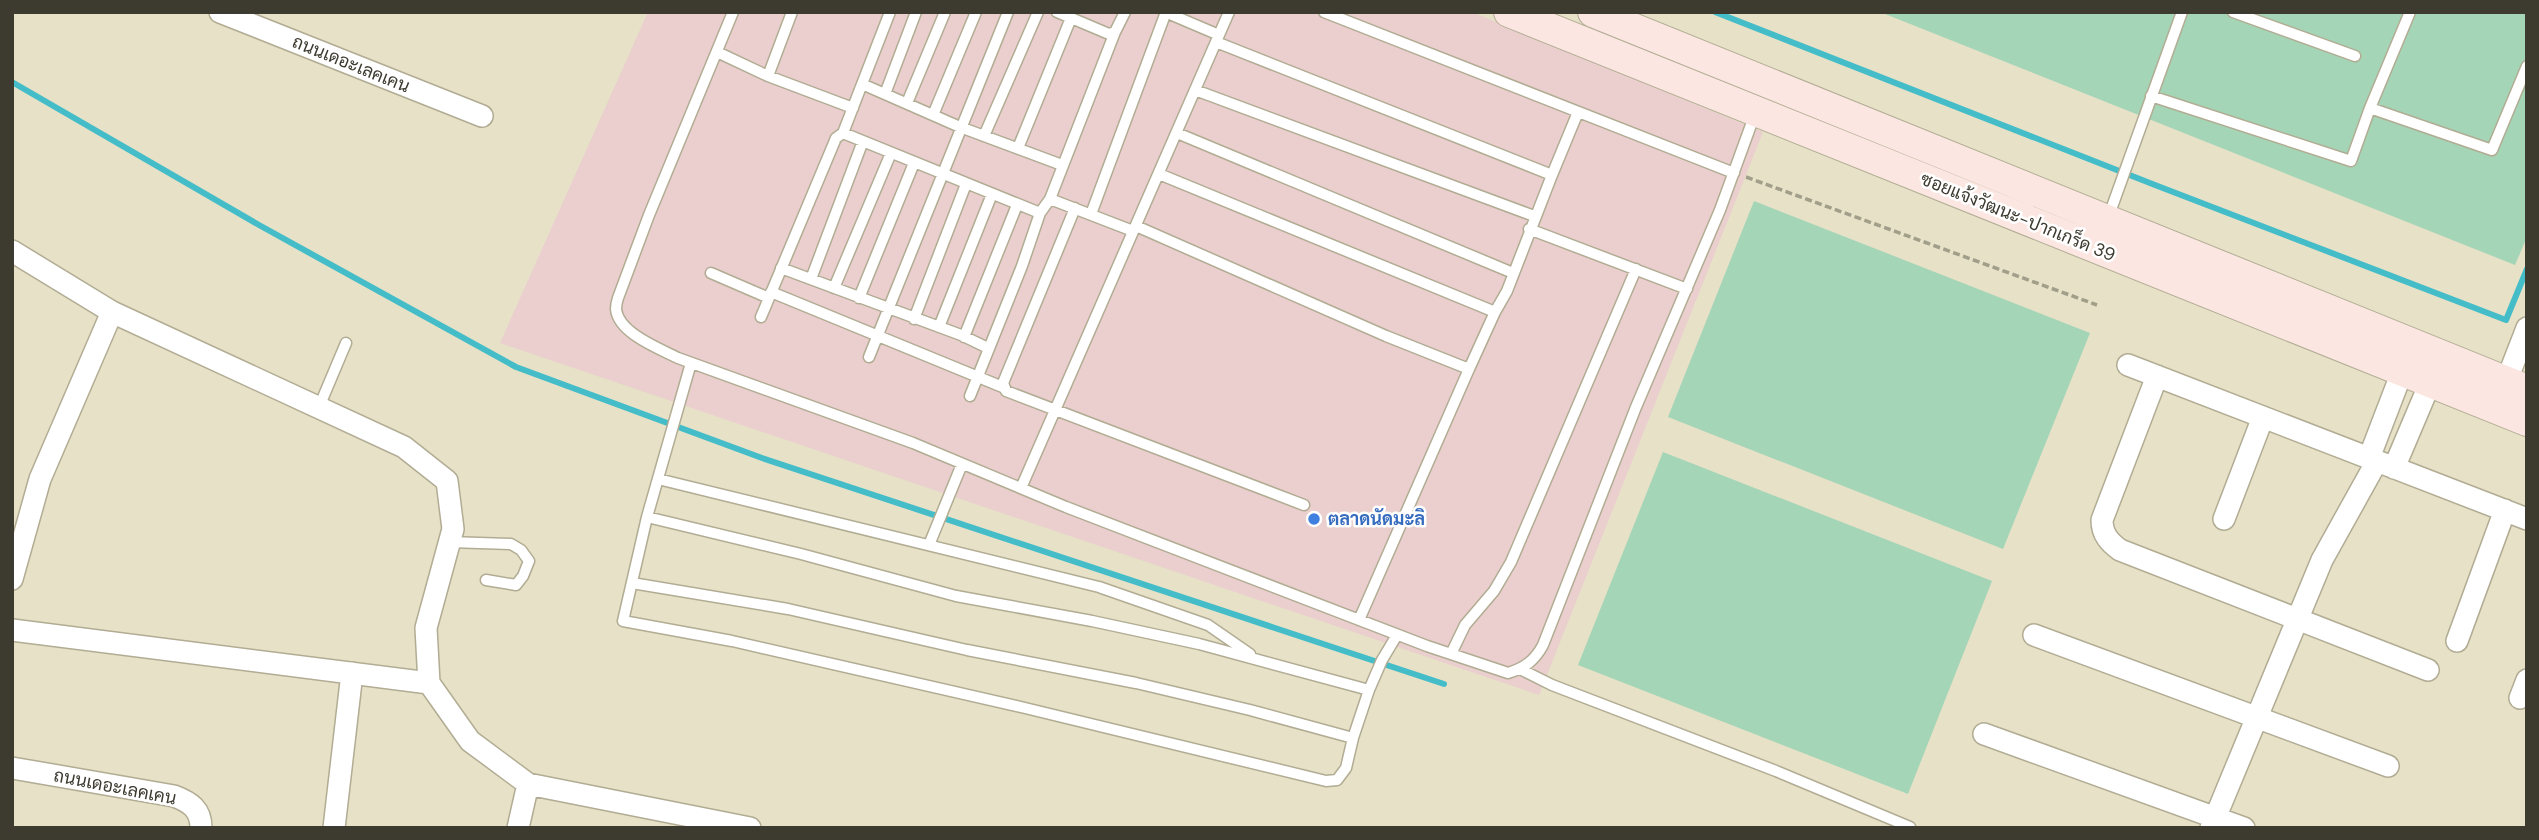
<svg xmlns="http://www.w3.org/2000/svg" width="2539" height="840" viewBox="0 0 2539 840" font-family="'DM Sans',Sarabun,sans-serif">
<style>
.commercial{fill:#eacfce}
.green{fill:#a5d5b7}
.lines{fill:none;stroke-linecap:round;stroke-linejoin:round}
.stream{stroke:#45bdc8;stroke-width:6}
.lane-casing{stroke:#b1ac93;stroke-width:13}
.street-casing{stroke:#b1ac93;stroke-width:24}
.secondary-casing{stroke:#b1ac93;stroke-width:32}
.path{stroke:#a19e8a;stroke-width:3.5;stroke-dasharray:7 3.5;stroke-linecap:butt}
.lane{stroke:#fff;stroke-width:10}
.street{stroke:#fff;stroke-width:21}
.secondary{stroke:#fbe6e1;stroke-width:30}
.shop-dot{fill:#3f7fe0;stroke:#fff;stroke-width:2.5}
.labels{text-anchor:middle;stroke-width:5;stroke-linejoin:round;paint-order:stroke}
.street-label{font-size:18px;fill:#3d3b30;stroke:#fff}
.shop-label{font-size:18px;font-weight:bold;fill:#366cbe;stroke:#fff;text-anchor:start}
</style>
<rect width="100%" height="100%" fill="#e6e1c7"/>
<path class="commercial" d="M 648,12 L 1472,12 L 1763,132 L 1539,695 L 500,343 Z"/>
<path class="green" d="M 1880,12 L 2527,12 L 2527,237 L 2515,265 Z
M 1754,201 L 2090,333 L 2003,549 L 1668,417 Z
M 1663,452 L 1992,581 L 1908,794 L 1578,665 Z"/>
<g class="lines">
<path class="stream" d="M 1715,12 L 2155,185 L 2506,320 L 2527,269
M 12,82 L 259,225 L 516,367 L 762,458 L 1444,684"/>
<g class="lane-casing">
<path id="lane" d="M 733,12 L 649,215 L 618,298 C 617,301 616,305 616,309 C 618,333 660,349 678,358 L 913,443 L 1066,507 L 1427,646 L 1508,673 C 1525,668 1535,660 1543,645 L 1636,407 L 1720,210 L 1755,114
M 1057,12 L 1109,34 L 1115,32
M 1165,12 L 1219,35
M 1324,12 L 1734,173
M 2233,12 L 2355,56
M 1216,42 L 1552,175 L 1578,112
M 717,52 L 768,76 L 853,108
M 768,76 L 792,12
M 862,84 L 960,127 L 1062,165
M 1195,90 L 1534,216
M 885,94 L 916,12
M 2151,96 L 2351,161 L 2370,108 L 2492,150 L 2527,66
M 907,103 L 945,12
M 2370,108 L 2410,12
M 933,115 L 976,12
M 843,133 L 1040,213
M 1177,133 L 1513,273
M 984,136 L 1038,12
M 1018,148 L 1071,18
M 1159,174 L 1495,312
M 1050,199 L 1133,231
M 1075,208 L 1003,383 L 1006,391 L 1304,505
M 1091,214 L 1166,12
M 2108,218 L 2182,12
M 1136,226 L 1386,336 L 1469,369 L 1495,312 L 1507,291 L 1552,175
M 1529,229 L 1687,289
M 781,268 L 961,335 L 988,348
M 711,273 L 769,298
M 811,279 L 863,141
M 834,288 L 891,153
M 771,292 L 1005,388
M 859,298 L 914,163
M 761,317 L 836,138 L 843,133 L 890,12
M 914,319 L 966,184
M 939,327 L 992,194
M 964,337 L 1017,205
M 869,357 L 1008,12
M 691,363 L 647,517 L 623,621 L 732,641 L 1025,708 L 1326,781 L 1337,780 L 1346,768 L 1353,738
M 970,396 L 1022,266 L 1040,213 L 1050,199 L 1115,32 L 1125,12
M 319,407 L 346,343
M 658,479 L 1099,587 L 1208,625 L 1250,654
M 1021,488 L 1229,12
M 647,517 L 801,554 L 956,596 L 1092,621 L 1199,644 L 1369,690 L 1382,660 L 1397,635
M 449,542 L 511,544 L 521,550 L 529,561 L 523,576 L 516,585 L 486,580
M 929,545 L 962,464
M 632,583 L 788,609 L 967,650 L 1136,683 L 1250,710 L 1353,738 L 1369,690
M 1359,620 L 1469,369
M 1451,654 L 1465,625 L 1494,591 L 1511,562 L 1636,269
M 1520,669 L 1552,685 L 1776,771 L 1910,827"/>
</g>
<g class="street-casing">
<path id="street" d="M 220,12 L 482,116
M 12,251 L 112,312 L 404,447 L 447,481 L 453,529 L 426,628 L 429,683 L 470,741 L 528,784 L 518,828
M 2128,365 L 2527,519
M 2157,376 L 2102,520 C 2102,534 2109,542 2120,550 L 2428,670
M 2501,395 L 2527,328
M 2369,458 L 2402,372
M 2394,468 L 2430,383
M 2224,519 L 2263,417
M 12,579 L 40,479 L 112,312
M 12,630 L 429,683
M 2034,635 L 2388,766
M 2457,641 L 2505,510
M 2520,698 L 2527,680
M 1984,734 L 2244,828
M 12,768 L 174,796 C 190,802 201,809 201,828
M 528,784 L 750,828
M 334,828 L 352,673
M 2211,828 L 2322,560 L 2377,461"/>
</g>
<g class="secondary-casing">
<path id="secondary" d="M 1509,12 L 2527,421
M 1593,12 L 2527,390"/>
</g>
<path class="path" d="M 1746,177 L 2097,305"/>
<use href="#lane" class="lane"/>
<use href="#street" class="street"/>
<use href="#secondary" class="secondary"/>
</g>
<circle class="shop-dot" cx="1314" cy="519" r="7"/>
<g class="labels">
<g class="street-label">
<text transform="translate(351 64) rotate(22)" y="6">ถนนเดอะเลคเคน</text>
<text transform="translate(2018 217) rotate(22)" y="6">ซอยแจ้งวัฒนะ-ปากเกร็ด 39</text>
<text transform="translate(115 787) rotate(11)" y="6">ถนนเดอะเลคเคน</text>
</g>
<g class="shop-label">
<text x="1328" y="525">ตลาดนัดมะลิ</text>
</g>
</g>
<rect width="2539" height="840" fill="none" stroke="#3d3b30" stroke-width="28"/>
</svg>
